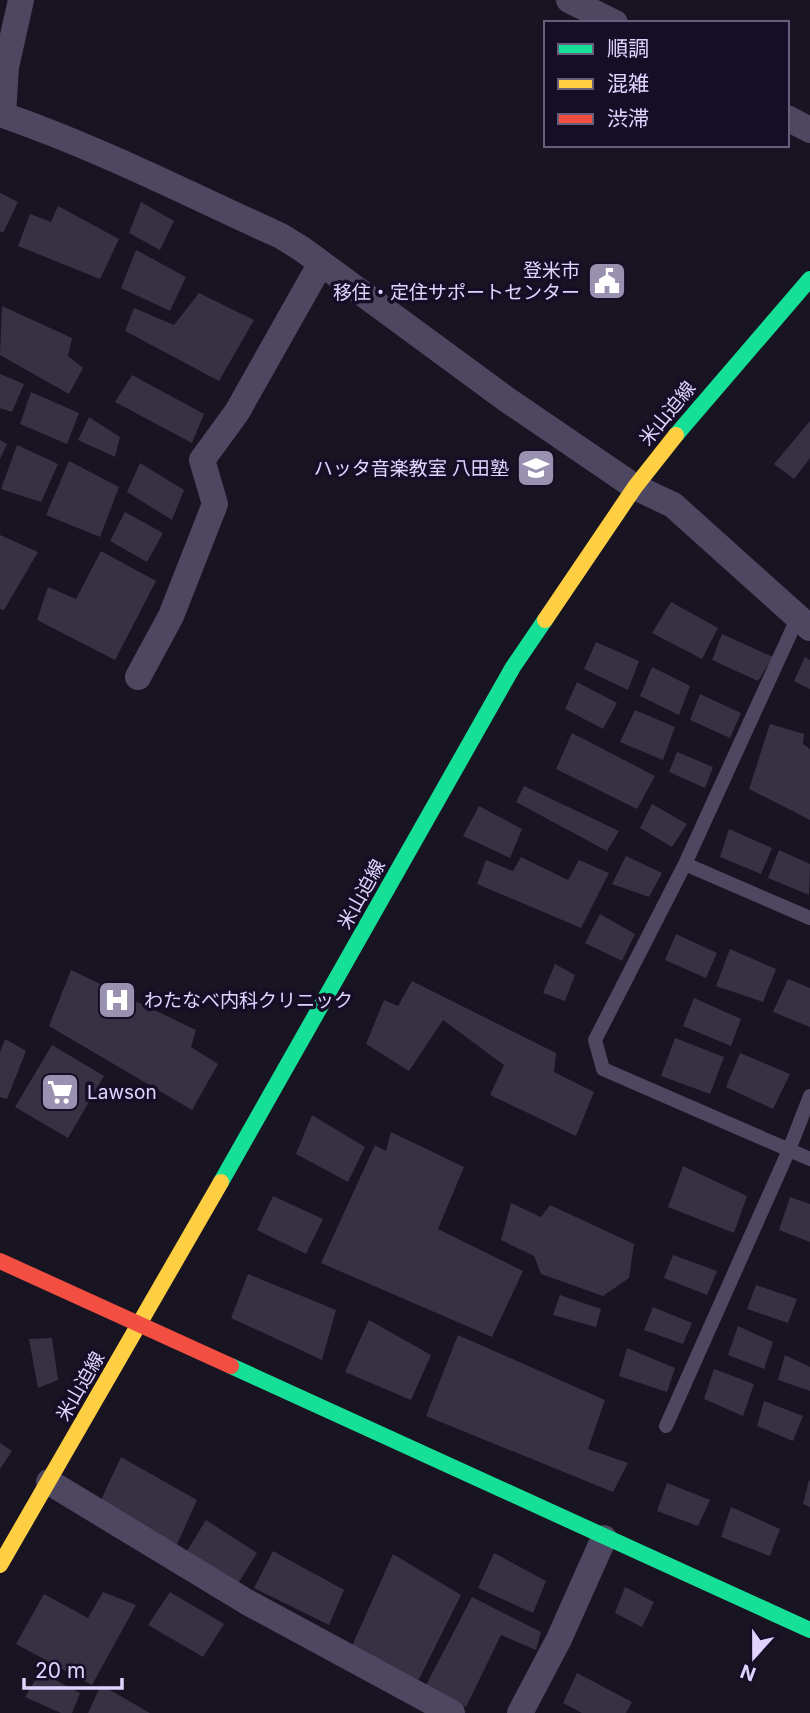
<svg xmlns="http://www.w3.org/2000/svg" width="810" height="1713" viewBox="0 0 810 1713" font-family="Inter,'Noto Sans JP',sans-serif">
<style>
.building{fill:#383144}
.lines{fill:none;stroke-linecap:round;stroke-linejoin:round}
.lane{stroke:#4e4762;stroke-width:14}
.street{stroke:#4e4762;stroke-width:26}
.fast{stroke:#16e098;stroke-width:16}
.slow{stroke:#ffcf43;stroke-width:16}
.jam{stroke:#f24e42;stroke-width:16}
.labels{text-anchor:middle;stroke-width:7;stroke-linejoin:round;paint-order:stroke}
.poi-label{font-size:19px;fill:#e0d4ff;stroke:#160e27;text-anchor:end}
.street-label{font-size:19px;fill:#e0d4ff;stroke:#160e27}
</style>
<rect width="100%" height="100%" fill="#181421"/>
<path class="building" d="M 0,193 L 18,202 L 3,233 L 0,231 Z
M 141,202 L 174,221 L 160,250 L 129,233 Z
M 58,206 L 119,239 L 100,279 L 18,246 L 30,214 L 51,222 Z
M 136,250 L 186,277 L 170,311 L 121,288 Z
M 199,293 L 254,320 L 219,381 L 125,331 L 134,308 L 174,325 Z
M 2,306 L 72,338 L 68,356 L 83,368 L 69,394 L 0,355 Z
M 0,374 L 24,384 L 12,412 L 0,408 Z
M 132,375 L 204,414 L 192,443 L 115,402 Z
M 31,392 L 79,413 L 67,444 L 20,424 Z
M 89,417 L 120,437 L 115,457 L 78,440 Z
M 810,421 L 810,458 L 794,479 L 774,464 Z
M 0,440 L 7,444 L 0,459 Z
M 17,445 L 58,464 L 41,502 L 1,489 Z
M 69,461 L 119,487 L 100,537 L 46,515 Z
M 140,463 L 184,490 L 172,520 L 127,492 Z
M 125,512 L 163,533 L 147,562 L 110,541 Z
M 0,535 L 38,552 L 4,610 L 0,609 Z
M 101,551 L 156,581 L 115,660 L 37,620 L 48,587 L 76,599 Z
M 671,602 L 718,628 L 702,659 L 652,633 Z
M 722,634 L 773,657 L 758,681 L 712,660 Z
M 596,642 L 639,661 L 628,690 L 584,669 Z
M 805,657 L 810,660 L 810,689 L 794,681 Z
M 652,667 L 690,686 L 679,715 L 640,696 Z
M 577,682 L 617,703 L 603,729 L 565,709 Z
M 700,694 L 741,713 L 730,738 L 690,720 Z
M 635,710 L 675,727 L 663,760 L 620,742 Z
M 770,724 L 804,734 L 803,744 L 810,749 L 810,820 L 749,789 Z
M 572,733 L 655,776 L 637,809 L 556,769 Z
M 677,752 L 713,767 L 705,788 L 669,772 Z
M 524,786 L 619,831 L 607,851 L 516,802 Z
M 652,804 L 687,824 L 672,847 L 640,828 Z
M 479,806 L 522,829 L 510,858 L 463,836 Z
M 729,829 L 772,848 L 761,874 L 720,857 Z
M 779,850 L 810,864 L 809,895 L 768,878 Z
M 626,856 L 662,873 L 649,897 L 612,884 Z
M 521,857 L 568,880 L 579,860 L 609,873 L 581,928 L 477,884 L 486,860 L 513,871 Z
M 600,914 L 635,934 L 622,961 L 585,943 Z
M 676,934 L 717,953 L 706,978 L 665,960 Z
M 730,949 L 776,969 L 763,1002 L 716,986 Z
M 555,964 L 575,975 L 565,1001 L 543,993 Z
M 71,970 L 196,1030 L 191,1047 L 218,1064 L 192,1110 L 49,1026 Z
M 788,979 L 810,988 L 810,1027 L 773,1012 Z
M 412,981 L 556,1053 L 554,1072 L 594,1092 L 576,1136 L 490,1095 L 504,1065 L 443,1020 L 409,1071 L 366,1044 L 384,1000 L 398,1006 Z
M 694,998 L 741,1019 L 731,1046 L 683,1026 Z
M 675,1038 L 724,1057 L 710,1094 L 661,1076 Z
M 5,1039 L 26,1051 L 7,1099 L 0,1097 L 0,1052 Z
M 52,1045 L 104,1076 L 68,1138 L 15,1107 Z
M 740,1053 L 790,1074 L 773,1109 L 726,1087 Z
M 312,1115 L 365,1147 L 348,1182 L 296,1154 Z
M 391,1132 L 464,1167 L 438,1229 L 523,1271 L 492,1337 L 321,1263 L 375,1145 L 386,1151 Z
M 683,1166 L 747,1196 L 734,1233 L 668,1207 Z
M 273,1196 L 323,1219 L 306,1254 L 257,1230 Z
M 790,1197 L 810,1204 L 810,1242 L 779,1230 Z
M 511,1203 L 541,1217 L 550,1205 L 634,1244 L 629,1278 L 603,1296 L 541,1274 L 534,1256 L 501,1240 Z
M 673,1255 L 717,1271 L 707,1295 L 664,1278 Z
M 248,1274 L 336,1310 L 322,1360 L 231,1318 Z
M 756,1285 L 797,1299 L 788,1323 L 747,1309 Z
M 560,1295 L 601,1309 L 596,1327 L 553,1315 Z
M 653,1307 L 692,1323 L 683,1344 L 644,1330 Z
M 369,1320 L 431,1355 L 411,1400 L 345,1372 Z
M 738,1326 L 773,1342 L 764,1369 L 728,1355 Z
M 458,1335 L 605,1400 L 588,1449 L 628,1463 L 613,1492 L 426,1416 Z
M 52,1338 L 58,1380 L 38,1388 L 29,1339 Z
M 627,1348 L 675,1368 L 667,1392 L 619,1376 Z
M 785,1355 L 810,1367 L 810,1391 L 778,1380 Z
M 714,1369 L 754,1384 L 743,1416 L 704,1399 Z
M 764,1401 L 803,1416 L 793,1441 L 757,1426 Z
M 0,1443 L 12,1451 L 0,1469 Z
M 121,1457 L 197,1500 L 175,1549 L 100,1502 Z
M 809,1480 L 810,1481 L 810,1507 L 803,1504 Z
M 667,1483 L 710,1500 L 698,1526 L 657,1511 Z
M 731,1507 L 780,1529 L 770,1556 L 721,1537 Z
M 206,1520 L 257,1553 L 236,1587 L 185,1554 Z
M 273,1551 L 344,1590 L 329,1625 L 254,1588 Z
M 494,1553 L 546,1581 L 533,1613 L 478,1588 Z
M 393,1554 L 461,1595 L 418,1681 L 351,1648 Z
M 625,1587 L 654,1602 L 642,1627 L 615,1613 Z
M 103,1592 L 136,1605 L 92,1685 L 16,1644 L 44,1594 L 88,1618 Z
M 170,1592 L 224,1624 L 203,1657 L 148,1625 Z
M 472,1597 L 541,1632 L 536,1650 L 501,1635 L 466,1707 L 425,1687 Z
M 40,1672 L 80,1693 L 72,1713 L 61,1713 L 25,1697 Z
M 577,1673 L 632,1702 L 626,1713 L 582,1713 L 563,1703 Z
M 101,1685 L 150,1713 L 88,1713 Z"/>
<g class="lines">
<path class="lane" d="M 797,619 L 685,864 L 595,1040 L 603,1069 L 810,1159
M 685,864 L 810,918
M 666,1426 L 789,1150 L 810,1096"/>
<path class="street" d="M 569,0 L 615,23
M 0,114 C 97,147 188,194 281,236 L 302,249 L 506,399 L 635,487 L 673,505 L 810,628
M 3,114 L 6,67 L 21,0
M 787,118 L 810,130
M 138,677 L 171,616 L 215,504 L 202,460 L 237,412 L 321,263
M 49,1482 L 247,1602 L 452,1713
M 520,1713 L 559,1639 L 604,1538"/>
<path class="fast" d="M 676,435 L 810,279
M 221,1182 L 513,667 L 545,620
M 231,1366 L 810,1630"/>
<path class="slow" d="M 545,620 L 635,487 L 676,435
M 0,1565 L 221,1182"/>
<path class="jam" d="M 0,1261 L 231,1366"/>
</g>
<defs>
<g id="civic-square" transform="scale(2.0125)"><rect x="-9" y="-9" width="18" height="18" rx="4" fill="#9a91b1" stroke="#160e27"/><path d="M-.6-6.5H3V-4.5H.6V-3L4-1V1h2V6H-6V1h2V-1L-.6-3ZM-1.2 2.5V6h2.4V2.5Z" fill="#fff"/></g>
<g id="school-square" transform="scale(2.0125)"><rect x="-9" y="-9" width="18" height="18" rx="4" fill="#9a91b1" stroke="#160e27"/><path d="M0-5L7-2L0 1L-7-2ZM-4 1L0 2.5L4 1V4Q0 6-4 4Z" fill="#fff"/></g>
<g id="hospital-square" transform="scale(2.0125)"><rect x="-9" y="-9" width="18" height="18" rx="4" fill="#9a91b1" stroke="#160e27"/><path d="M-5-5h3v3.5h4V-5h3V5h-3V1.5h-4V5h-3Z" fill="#fff"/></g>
<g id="supermarket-square" transform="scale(2.0125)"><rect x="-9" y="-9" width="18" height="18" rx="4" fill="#9a91b1" stroke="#160e27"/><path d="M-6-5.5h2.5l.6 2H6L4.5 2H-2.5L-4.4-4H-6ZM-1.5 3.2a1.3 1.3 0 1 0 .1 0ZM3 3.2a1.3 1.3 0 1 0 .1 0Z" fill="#fff"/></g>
</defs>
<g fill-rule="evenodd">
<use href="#civic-square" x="607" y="281"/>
<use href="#school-square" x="536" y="468"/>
<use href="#hospital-square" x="117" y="1000"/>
<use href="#supermarket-square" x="60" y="1092"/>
</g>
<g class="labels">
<g class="poi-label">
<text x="580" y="277">登米市<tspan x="580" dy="22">移住・定住サポートセンター</tspan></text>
<text x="509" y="475">ハッタ音楽教室 八田塾</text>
<text x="144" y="1007" text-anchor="start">わたなべ内科クリニック</text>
<text x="87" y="1099" text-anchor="start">Lawson</text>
</g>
<g class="street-label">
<text transform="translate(667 413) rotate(-51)" y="7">米山迫線</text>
<text transform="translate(361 894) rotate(-61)" y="7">米山迫線</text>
<text transform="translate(80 1386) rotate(-60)" y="7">米山迫線</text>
</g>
</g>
<rect x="544" y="21" width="245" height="126" fill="#160e27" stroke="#675d7d" stroke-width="2"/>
<rect x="558" y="44" width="35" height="10" fill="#16e098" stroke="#675d7d" stroke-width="2"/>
<text x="607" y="56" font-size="21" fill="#e0d4ff">順調</text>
<rect x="558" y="79" width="35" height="10" fill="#ffcf43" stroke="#675d7d" stroke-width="2"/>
<text x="607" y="91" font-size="21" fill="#e0d4ff">混雑</text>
<rect x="558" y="114" width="35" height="10" fill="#f24e42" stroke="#675d7d" stroke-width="2"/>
<text x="607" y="126" font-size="21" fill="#e0d4ff">渋滞</text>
<g transform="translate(754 1657) rotate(201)" stroke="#160e27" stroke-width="5" paint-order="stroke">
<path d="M0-5L12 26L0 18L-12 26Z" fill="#e0d4ff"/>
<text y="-10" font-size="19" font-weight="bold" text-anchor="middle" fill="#e0d4ff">N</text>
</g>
<path d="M24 1678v10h98v-10" fill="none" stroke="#e0d4ff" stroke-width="3.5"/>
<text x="35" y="1678" font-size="21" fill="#e0d4ff" stroke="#160e27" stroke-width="5" paint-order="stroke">20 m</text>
</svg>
